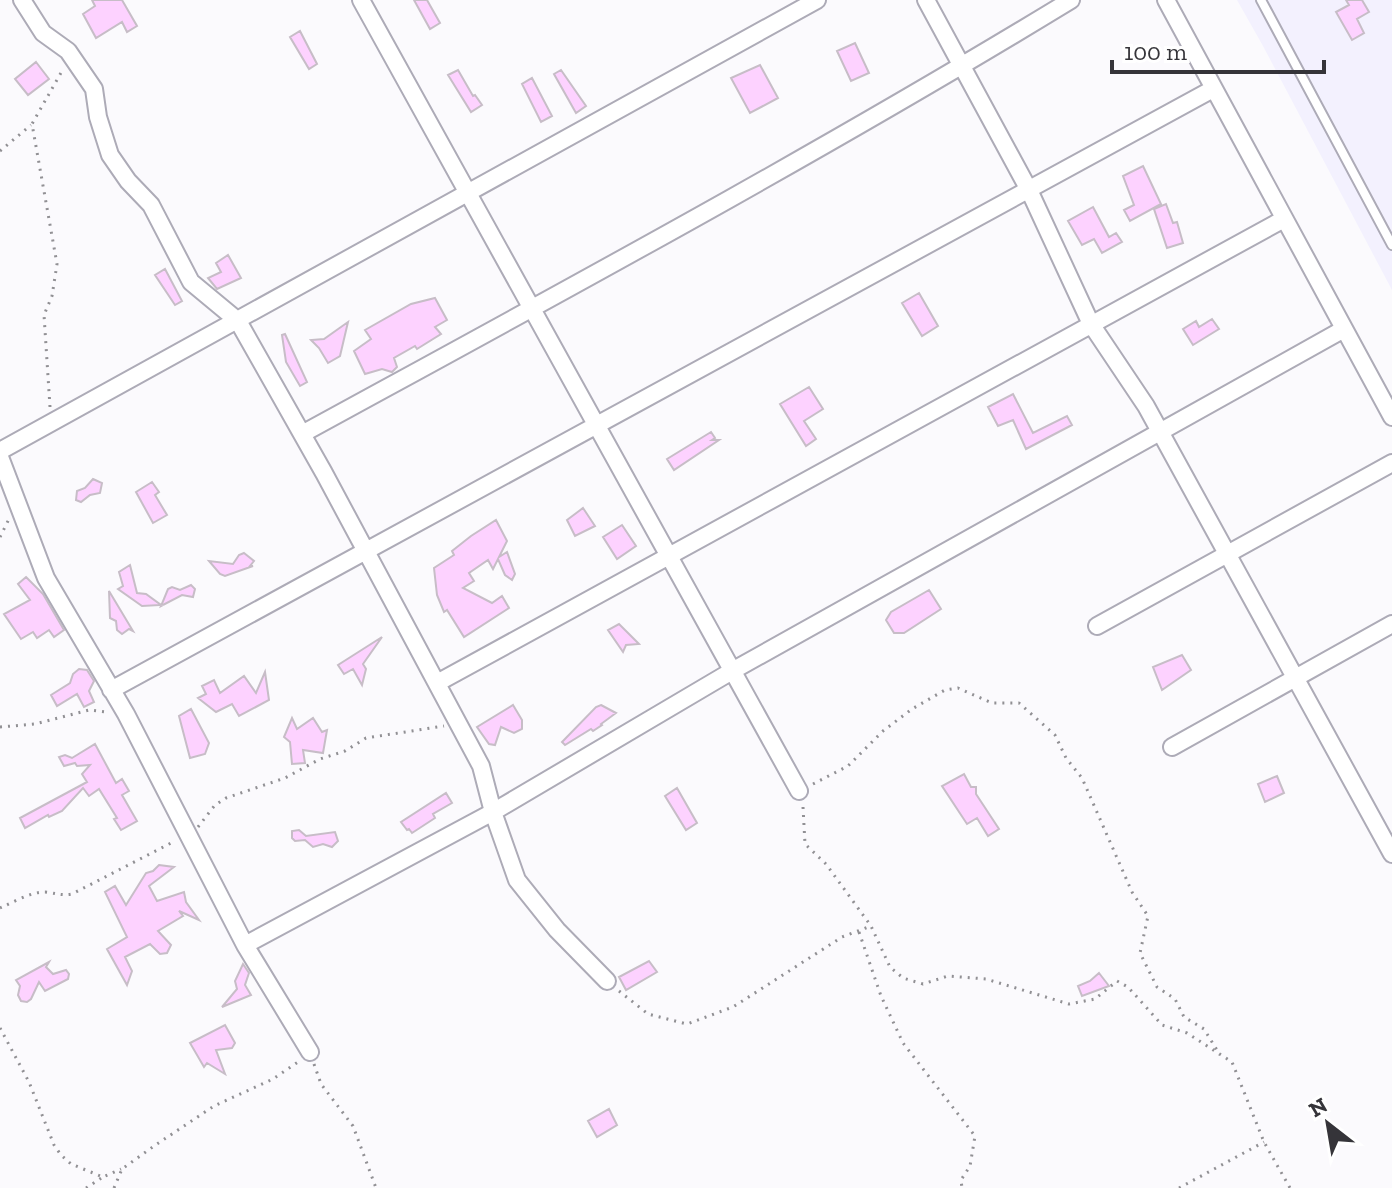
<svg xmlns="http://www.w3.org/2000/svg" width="1392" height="1188" viewBox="0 0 1392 1188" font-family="'Zilla Slab',serif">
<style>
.built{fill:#f3f1fe}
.building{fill:#fdd2ff;stroke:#c7bdc7;stroke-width:2}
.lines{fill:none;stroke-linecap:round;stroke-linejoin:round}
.service-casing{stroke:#adabb7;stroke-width:12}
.minor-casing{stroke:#adabb7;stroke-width:20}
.path{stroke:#919094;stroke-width:3;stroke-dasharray:2 6;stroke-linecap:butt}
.service{stroke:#fff;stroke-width:8}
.minor{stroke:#fff;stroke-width:16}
</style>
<rect width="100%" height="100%" fill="#fbfafd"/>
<path class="built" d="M 1237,0 L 1392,0 L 1392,290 L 1263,46 Z"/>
<path class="building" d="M 92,0 L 122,0 L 137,26 L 127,32 L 122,22 L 96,38 L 83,14 L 95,6 Z
M 414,0 L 427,0 L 440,23 L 430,29 Z
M 1346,0 L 1362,0 L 1369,12 L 1357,19 L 1364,33 L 1352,40 L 1336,12 L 1349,5 Z
M 300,31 L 317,64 L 309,69 L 290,37 Z
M 855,43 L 869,73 L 851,81 L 837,51 Z
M 36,62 L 49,79 L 28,95 L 15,79 Z
M 760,65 L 778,98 L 750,113 L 731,78 Z
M 458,70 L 473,96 L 475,95 L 482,105 L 471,112 L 448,75 Z
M 561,70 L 586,106 L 576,113 L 554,74 Z
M 532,78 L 552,116 L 541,122 L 522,84 Z
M 1143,166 L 1161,204 L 1130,221 L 1124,210 L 1134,205 L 1123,176 Z
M 1166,204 L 1173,223 L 1177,222 L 1183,243 L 1167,248 L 1154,209 Z
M 1093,207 L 1109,237 L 1116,233 L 1122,242 L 1102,253 L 1094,239 L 1082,245 L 1068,221 Z
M 228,255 L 241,278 L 217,289 L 208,278 L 221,272 L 216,263 Z
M 165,269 L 182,301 L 175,305 L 155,275 Z
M 919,293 L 938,326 L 922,336 L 902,303 Z
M 435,298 L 447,320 L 435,327 L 441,334 L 417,349 L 415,346 L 394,358 L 397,367 L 392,372 L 382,369 L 365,374 L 354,351 L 371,339 L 365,330 L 411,304 Z
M 1212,319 L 1219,329 L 1193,345 L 1183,329 L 1196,321 L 1199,327 Z
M 348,322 L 340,356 L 328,363 L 319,348 L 311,340 L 324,339 Z
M 285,334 L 307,382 L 300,386 L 286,362 L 282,335 Z
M 809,387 L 823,409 L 804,421 L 816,439 L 806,446 L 780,404 Z
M 1013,394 L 1033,433 L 1067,416 L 1072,425 L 1026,449 L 1013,420 L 998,426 L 988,407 Z
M 711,432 L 715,438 L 712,440 L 719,440 L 674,470 L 667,459 Z
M 93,479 L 102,483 L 100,493 L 90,495 L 81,502 L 76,500 L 77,491 L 85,488 Z
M 152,482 L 159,492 L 155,495 L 167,515 L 153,523 L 136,492 Z
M 583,508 L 595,526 L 575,536 L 567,520 Z
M 496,520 L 507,541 L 499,557 L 507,552 L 515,574 L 512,580 L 505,575 L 498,559 L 493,569 L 488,560 L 469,573 L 474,581 L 463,588 L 492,603 L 502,596 L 509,608 L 464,637 L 447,610 L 444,612 L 437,595 L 434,568 L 454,555 L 452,551 L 471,536 Z
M 622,525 L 636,546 L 617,559 L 603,537 Z
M 244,553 L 254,561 L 250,566 L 253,566 L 225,576 L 220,574 L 209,561 L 233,564 L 239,555 Z
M 130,565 L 137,593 L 146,594 L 161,605 L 142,606 L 118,589 L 123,586 L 119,572 Z
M 26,577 L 43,594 L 64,630 L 54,637 L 49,630 L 37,638 L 33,632 L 21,639 L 4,614 L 30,600 L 18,584 Z
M 191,585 L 195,589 L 193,597 L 182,595 L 161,606 L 168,589 L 172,587 L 180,590 Z
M 929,590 L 941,609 L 904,633 L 894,633 L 886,620 L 891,612 Z
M 109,591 L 133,631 L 129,629 L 122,634 L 117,630 L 116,621 L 110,618 Z
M 619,624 L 639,644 L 626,645 L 623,652 L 608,630 Z
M 382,637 L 363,664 L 366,669 L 362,685 L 353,669 L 344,674 L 338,665 Z
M 1182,655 L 1191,670 L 1162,690 L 1153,667 Z
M 79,669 L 87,670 L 94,681 L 89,691 L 94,702 L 84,707 L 77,694 L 57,706 L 51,695 L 70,683 L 73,674 Z
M 265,672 L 269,700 L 239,716 L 232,704 L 216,712 L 198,698 L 206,694 L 202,686 L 214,680 L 220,693 L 244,676 L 256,693 Z
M 513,705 L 522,720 L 522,729 L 514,733 L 501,727 L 495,745 L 489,744 L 477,727 Z
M 601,705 L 616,713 L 601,724 L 602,725 L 593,731 L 591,729 L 565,745 L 562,742 L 596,707 Z
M 191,709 L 209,743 L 205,754 L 190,758 L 179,716 Z
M 292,718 L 297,729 L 313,718 L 322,732 L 327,730 L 323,753 L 303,750 L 305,763 L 292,764 L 290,742 L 284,737 Z
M 95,744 L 116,783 L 122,779 L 129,791 L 122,795 L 137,821 L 121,830 L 114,819 L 117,818 L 99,789 L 89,796 L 83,788 L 62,811 L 49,817 L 48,815 L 25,828 L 20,818 L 87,782 L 82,774 L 90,765 L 77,766 L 75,763 L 64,766 L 59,757 L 65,755 L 72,758 Z
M 964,774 L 971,787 L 976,787 L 976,794 L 999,829 L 988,836 L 977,818 L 967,824 L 942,786 Z
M 1277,776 L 1284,793 L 1265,802 L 1258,784 Z
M 677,788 L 697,823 L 686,830 L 665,796 Z
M 446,793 L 452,803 L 433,814 L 435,818 L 412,833 L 409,829 L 407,830 L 401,822 Z
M 299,830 L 306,836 L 335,832 L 338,841 L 332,847 L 323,844 L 313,847 L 305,840 L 295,841 L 292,838 L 292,831 Z
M 159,865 L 174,867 L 149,886 L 157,901 L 184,892 L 186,902 L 199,920 L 179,911 L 183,916 L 158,931 L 171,945 L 167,953 L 160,954 L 150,944 L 125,957 L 132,971 L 127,985 L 107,949 L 127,937 L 105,892 L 115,886 L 126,905 L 146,873 L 153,871 Z
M 649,961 L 657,972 L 626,990 L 619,977 Z
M 49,962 L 46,967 L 53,974 L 66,970 L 69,974 L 68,979 L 45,991 L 39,982 L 31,999 L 27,1002 L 21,1001 L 18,995 L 20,986 L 16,980 Z
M 243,964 L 249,973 L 245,985 L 251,995 L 222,1007 L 237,989 L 235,981 Z
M 1099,973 L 1109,986 L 1082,996 L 1078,986 L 1090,981 Z
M 225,1025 L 235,1043 L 232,1048 L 216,1050 L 225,1074 L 207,1063 L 204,1067 L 190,1043 Z
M 609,1109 L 617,1125 L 597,1137 L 588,1121 Z"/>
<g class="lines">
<g class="service-casing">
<path id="service" d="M 1261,0 L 1392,245"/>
</g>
<g class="minor-casing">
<path id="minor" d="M 22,0 L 43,33 L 68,51 L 94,89 L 98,117 L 110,155 L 128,181 L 151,205 L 191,282 L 238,321 L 324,473 L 481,766 L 493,812 L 517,880 L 557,930 L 607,981
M 361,0 L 799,791
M 926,0 L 1029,190 L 1091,324 L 1146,406 L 1392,854
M 1166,0 L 1392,417
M 302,434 C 560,293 820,153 1071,0
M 0,451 L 817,0
M 0,457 L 46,578 L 126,714 L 245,945 L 310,1052
M 1097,626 L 1392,463
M 437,683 L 1284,219
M 111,690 L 1213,89
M 1172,747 L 1392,624
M 245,945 L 493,812 L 732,671 L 1344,329"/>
</g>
<path class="path" d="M 0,151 L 31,125
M 50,407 L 44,315 L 52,296 L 57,264 L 32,124 L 62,71
M 0,537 L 9,519
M 0,727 L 35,724 L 89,710 L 106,712
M 813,784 L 848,766 L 883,731 L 912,709 L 945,690 L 958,688 L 992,703 L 1019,703 L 1055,735 L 1066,758 L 1082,778 L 1132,892 L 1148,916 L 1140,953 L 1157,987 L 1175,999 L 1184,1017 L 1204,1029 L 1220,1055
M 803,807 L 805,844 L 826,864 L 871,926
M 198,827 L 215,805 L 226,798 L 285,778 L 320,759 L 345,751 L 366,738 L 444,726
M 0,908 C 14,902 30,892 45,892 C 55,893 62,896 72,894 L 175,841
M 859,932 L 881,996 L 903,1043 L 975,1136 L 970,1166 L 961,1180 L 962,1188
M 619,991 L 648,1014 L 687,1024 L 733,1007 L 842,937 L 871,926 L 890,967 L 903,978 L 923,984 L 948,976 L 986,979 L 1069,1004 L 1095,999 L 1117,981 L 1128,987 L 1162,1025 L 1187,1033 L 1232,1062 L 1264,1142 L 1290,1188
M 0,1028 L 29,1082 L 54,1145 L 61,1155 L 71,1164 L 103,1177 L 121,1169
M 314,1064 L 321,1084 L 353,1126 L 376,1188
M 86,1188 L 103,1177
M 114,1188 L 122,1169 L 154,1146 L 214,1106 L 273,1079 L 298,1062
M 1179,1188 L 1264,1142"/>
<use href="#service" class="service"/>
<use href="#minor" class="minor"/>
</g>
<g transform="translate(1328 1124) rotate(329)" stroke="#ffffff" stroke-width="6" paint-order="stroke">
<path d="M0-6L14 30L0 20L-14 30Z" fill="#353439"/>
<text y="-12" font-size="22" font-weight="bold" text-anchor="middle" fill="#353439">N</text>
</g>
<path d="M1112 60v12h212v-12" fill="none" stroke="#353439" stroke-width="4"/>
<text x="1124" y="60" font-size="24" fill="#353439" stroke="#ffffff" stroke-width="6" paint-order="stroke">100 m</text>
</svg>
